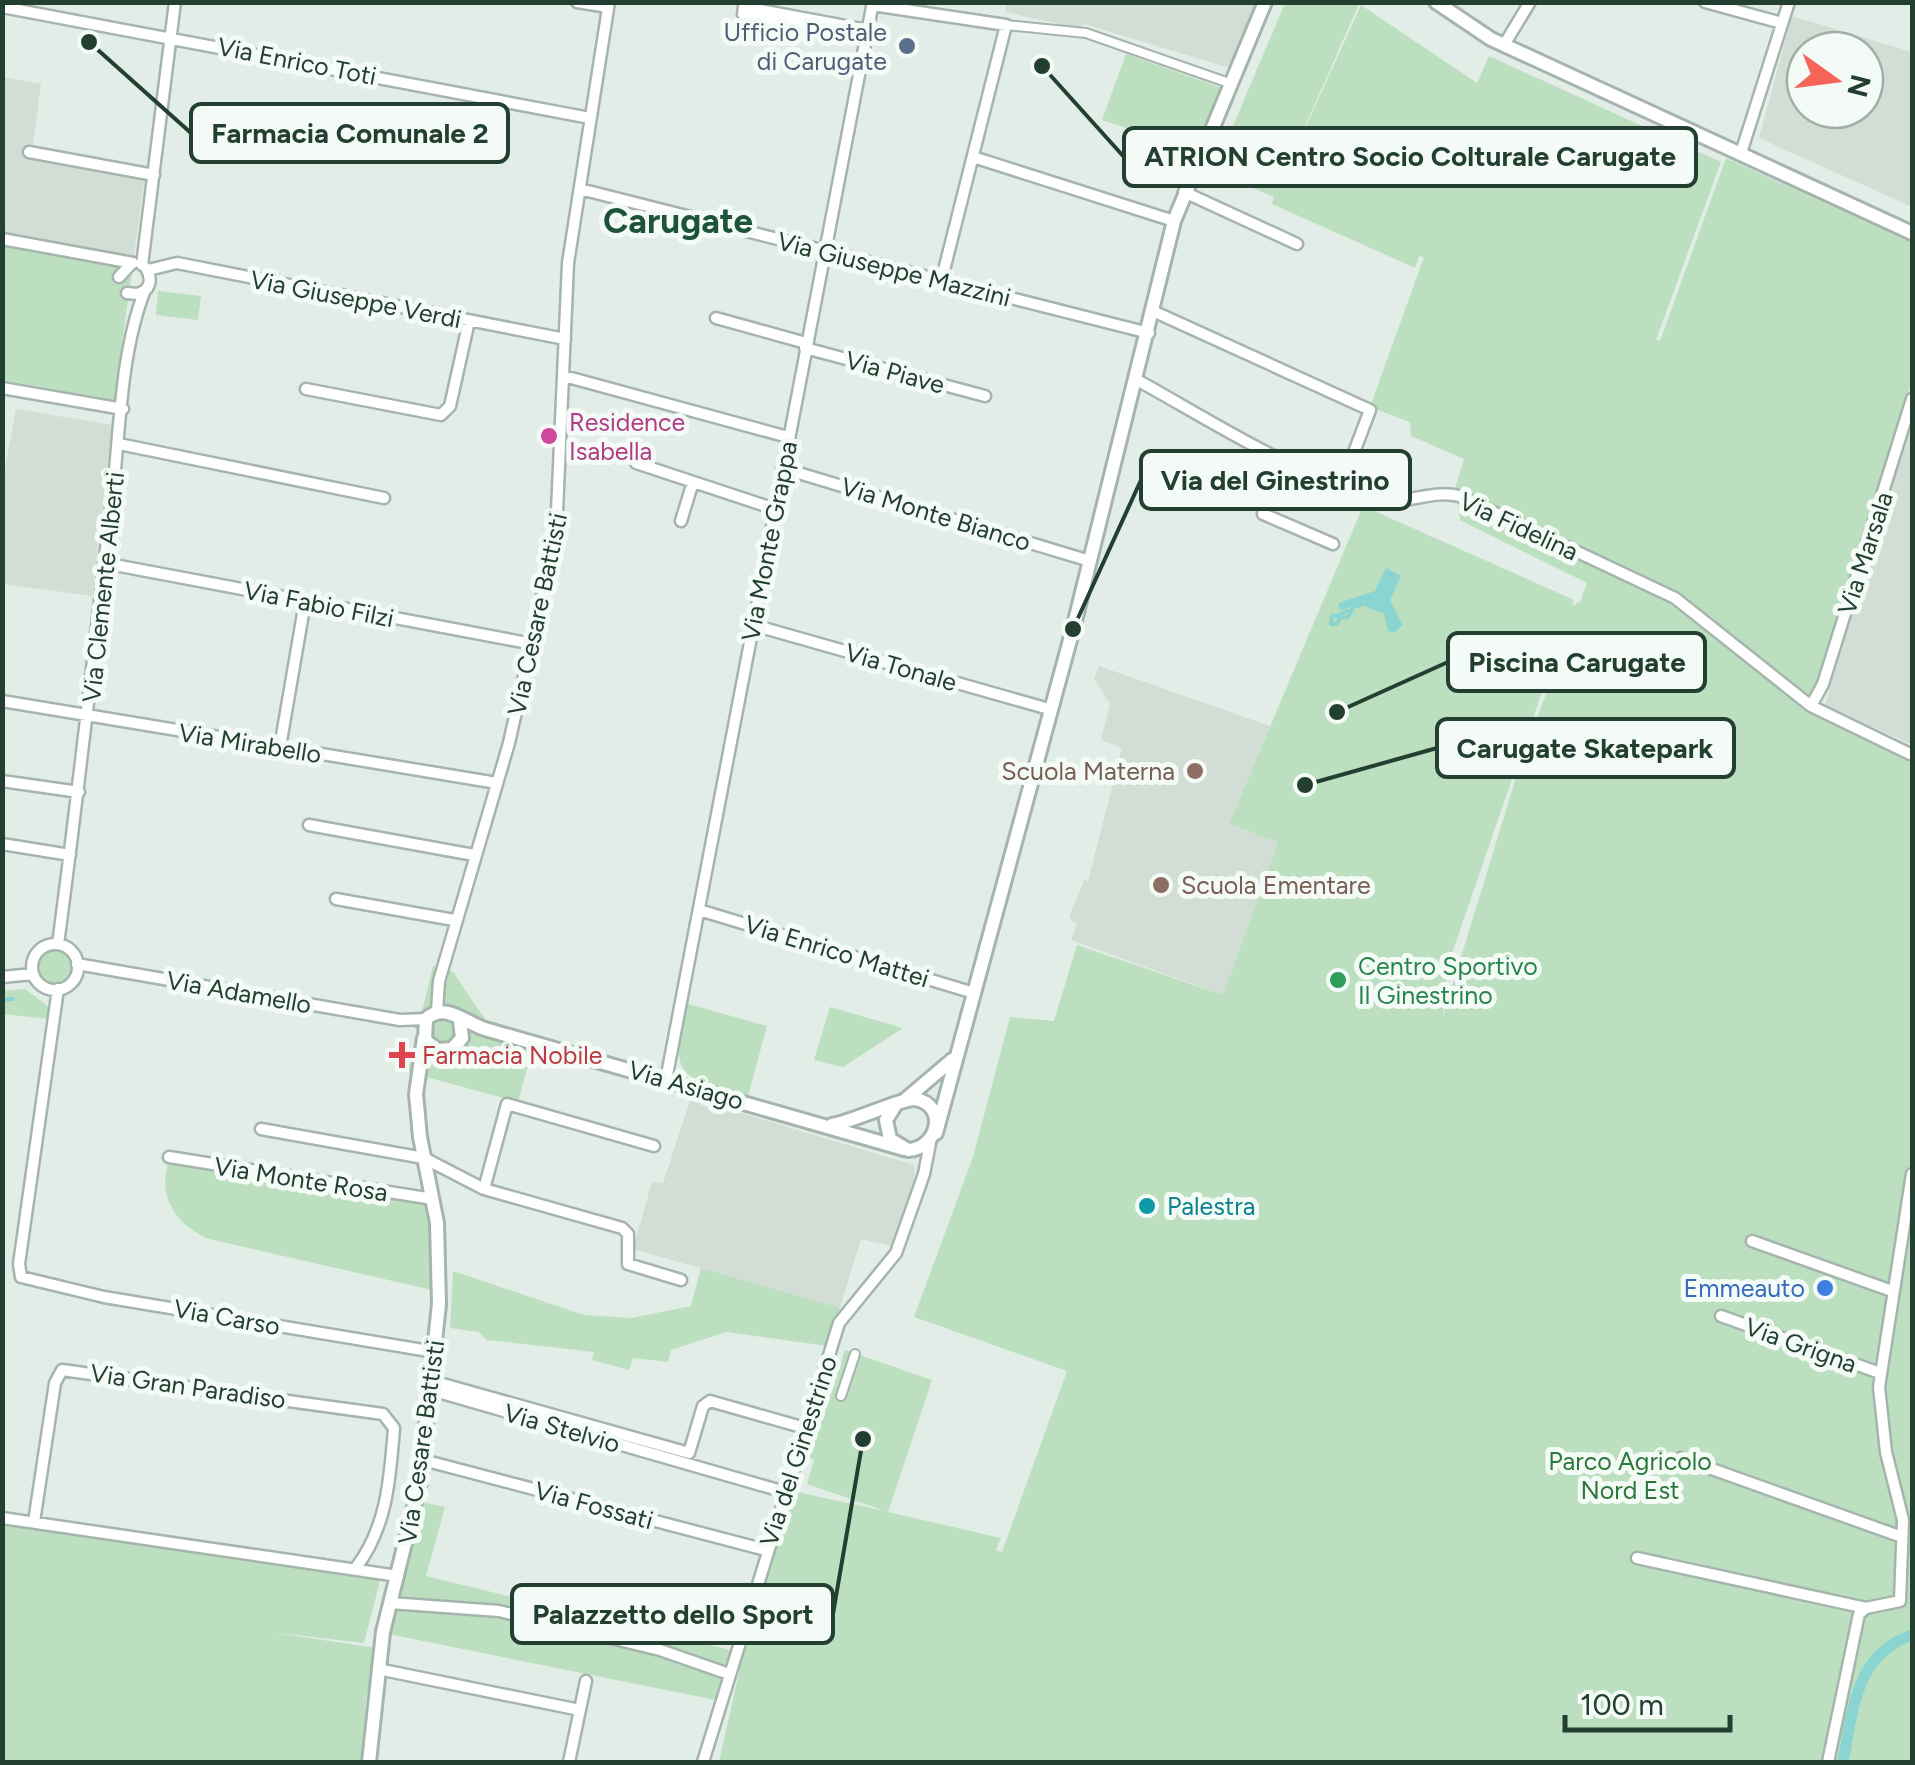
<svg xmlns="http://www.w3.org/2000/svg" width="1915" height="1765" viewBox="0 0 1915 1765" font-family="Figtree,sans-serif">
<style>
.built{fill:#d1ddd5;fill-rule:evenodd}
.green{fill:#bbdfbf;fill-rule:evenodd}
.water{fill:#8ad4d2}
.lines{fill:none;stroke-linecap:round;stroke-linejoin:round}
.stream{stroke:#8ad4d2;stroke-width:4}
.canal{stroke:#8ad4d2;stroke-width:11}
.pedestrian-casing{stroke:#a5b5ad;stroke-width:12}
.minor-casing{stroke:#a5b5ad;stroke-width:15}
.tertiary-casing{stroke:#a5b5ad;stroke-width:18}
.pedestrian{stroke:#fff;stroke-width:8}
.minor{stroke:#fff;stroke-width:10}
.tertiary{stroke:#fff;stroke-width:12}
.service-dot{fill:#5c6f8a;stroke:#f4faf6;stroke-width:4}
.hotel-dot{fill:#d1479c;stroke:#f4faf6;stroke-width:4}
.education-dot{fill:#8d6e63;stroke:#f4faf6;stroke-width:4}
.leisure-dot{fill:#2e9e5b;stroke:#f4faf6;stroke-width:4}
.health-dot{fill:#e0444e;stroke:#f4faf6;stroke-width:4}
.culture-dot{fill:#0f9aa8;stroke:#f4faf6;stroke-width:4}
.shop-dot{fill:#3f7fe0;stroke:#f4faf6;stroke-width:4}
.labels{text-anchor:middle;stroke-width:10;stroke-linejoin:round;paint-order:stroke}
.service-label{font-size:25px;fill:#4e5e75;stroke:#f4faf6;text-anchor:end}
.street-label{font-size:25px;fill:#223f32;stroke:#f4faf6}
.hotel-label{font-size:25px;fill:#b23c85;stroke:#f4faf6;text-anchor:start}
.education-label{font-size:25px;fill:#785e54;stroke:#f4faf6;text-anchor:end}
.leisure-label{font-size:25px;fill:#27864d;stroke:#f4faf6;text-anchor:start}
.health-label{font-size:25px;fill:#be3a42;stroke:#f4faf6;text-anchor:start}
.culture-label{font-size:25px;fill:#0d838f;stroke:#f4faf6;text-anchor:start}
.shop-label{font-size:25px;fill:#366cbe;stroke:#f4faf6;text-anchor:end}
.park-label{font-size:25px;fill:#2b783b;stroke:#f4faf6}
.district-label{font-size:35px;font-weight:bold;fill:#1d523c;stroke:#f4faf6}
.leader{fill:none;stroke:#223f32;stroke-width:4}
.callout-dot{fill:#223f32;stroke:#f4faf6;stroke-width:4}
.callout{fill:#f4faf6;stroke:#223f32;stroke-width:4}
.callout-label{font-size:28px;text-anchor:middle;font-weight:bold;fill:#223f32}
</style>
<rect width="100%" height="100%" fill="#e3ede7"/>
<path class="built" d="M 1007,3 L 1007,2 L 1255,3 L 1232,63 L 1226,67 L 1084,24 L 1077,28 L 1005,12 Z
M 1792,16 L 1912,52 L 1912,207 L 1759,138 ZM 1865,50 L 1865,110 L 1805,110 L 1805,50 Z
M 2,77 L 41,84 L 31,160 L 144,181 L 134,257 L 3,233 Z
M 16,409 L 112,425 L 92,596 L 3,584 L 3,480 Z
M 1912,410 L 1912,745 L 1825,705 Z
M 1099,666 L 1270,726 L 1229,824 L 1278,842 L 1223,995 L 1071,940 L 1077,924 L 1069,918 L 1084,880 L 1088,881 L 1122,748 L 1101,740 L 1110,704 L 1094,678 Z
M 691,1098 L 914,1165 L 915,1180 L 891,1246 L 861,1239 L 840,1308 L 633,1249 L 652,1182 L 663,1183 Z"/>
<path class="green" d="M 1285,3 L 1359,4 L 1274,197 L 1361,5 L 1477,83 L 1489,56 L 1721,162 L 1656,340 L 1660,341 L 1726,158 L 1912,243 L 1912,381 L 1808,709 L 1912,764 L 1912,1762 L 719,1762 L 742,1659 L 792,1491 L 885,1511 L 807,1484 L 814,1460 L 809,1458 L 845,1350 L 932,1380 L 888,1512 L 1001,1538 L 996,1550 L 1002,1552 L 1067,1371 L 914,1317 L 973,1157 L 1010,1017 L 1054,1021 L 1077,945 L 1223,995 L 1278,842 L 1229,824 L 1363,506 L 1574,600 L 1572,606 L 1580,602 L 1587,583 L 1460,520 L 1456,486 L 1464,459 L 1411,436 L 1410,422 L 1370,407 L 1424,257 L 1419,256 L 1415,268 L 1272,204 L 1274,197 L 1214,171 ZM 1556,651 L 1561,654 L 1522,758 L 1443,1016 L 1448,965 Z
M 1126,54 L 1222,88 L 1194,150 L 1102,120 Z
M 2,233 L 134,257 L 114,400 L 3,380 Z
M 158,291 L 201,296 L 198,320 L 156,315 Z
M39 967a16 16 0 1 1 32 0a16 16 0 1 1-32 0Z
M 433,966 L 453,972 L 493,1031 L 534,1042 L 518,1102 L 408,1072 L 417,1030 L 401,1021 L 420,1020 Z
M 25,989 L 48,1006 L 49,1019 L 3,1014 L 3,991 Z
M 685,1003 L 767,1026 L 748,1096 C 678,1077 670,1078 685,1003 Z
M 830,1007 L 903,1028 L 843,1067 L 814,1060 Z
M 170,1157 L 429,1203 L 432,1290 L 209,1239 C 174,1223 156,1196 170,1157 Z
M 701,1268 L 840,1308 L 828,1346 L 726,1332 L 671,1350 L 668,1362 L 633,1358 L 629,1370 L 592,1360 L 594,1352 L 487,1340 L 479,1332 L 450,1328 L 453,1271 L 584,1315 L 631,1318 L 691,1306 Z
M 416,1501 L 445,1507 L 426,1576 L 730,1650 L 716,1700 L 383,1633 Z
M 2,1515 L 381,1577 L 364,1643 L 269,1632 L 377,1648 L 366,1698 L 361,1762 L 3,1762 Z"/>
<path class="water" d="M 1386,568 L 1401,576 L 1390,600 L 1403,625 L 1395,632 L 1388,631 L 1384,614 L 1360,604 L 1340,610 L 1338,603 L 1375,591 Z"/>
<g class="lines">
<path class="stream" d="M 1347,611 L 1341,614 L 1337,624 L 1331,624 L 1332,616 C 1337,614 1342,619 1348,617 L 1353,607 L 1363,604
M 2,1000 L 13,999"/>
<path class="canal" d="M 1843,1762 C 1853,1711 1855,1654 1912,1635"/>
<g class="pedestrian-casing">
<path id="pedestrian" d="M 1006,25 L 1086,33 L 1229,83
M 841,1396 L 855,1354"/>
</g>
<g class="minor-casing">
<path id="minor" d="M 577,2 L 608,7
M 1705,2 L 1782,23
M 872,5 L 1006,25 L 941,282
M 2,7 L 590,118
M 866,38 L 743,14 L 744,7 L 867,30
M 1504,45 L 1530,2
M 29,152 L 154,175
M 1741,153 L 1789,2
M 973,157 L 1174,221
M 580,189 L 1149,333
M 1184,192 L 1297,244
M 2,239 L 133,263
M 142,265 L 175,2
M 148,270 L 177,263 L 565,339
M 119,277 L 131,264
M 127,293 L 137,294 C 150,291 153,280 146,268
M 1155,312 L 1370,410 L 1342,484
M 716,318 L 806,343
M 805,348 L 985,396
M 564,376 L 788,437
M 1137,380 C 1208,419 1304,481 1382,499 C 1408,505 1433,489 1459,496 L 1675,598 L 1811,706 L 1912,755
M 2,388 L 123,409
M 306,389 L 441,415 L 450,406 L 469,321
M 119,444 L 384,498
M 1286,459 L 1263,514 L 1333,544
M 636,463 L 775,509
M 782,468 L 1090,561
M 681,521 L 693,482
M 104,563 L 533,644
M 753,625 L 1049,709
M 2,701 L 497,783
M 1811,706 L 1823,684 L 1912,399
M 280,747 L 305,602
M 2,781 L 79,792
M 309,825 L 474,855
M 2,844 L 70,855
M 336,899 L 454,920
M 699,910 L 974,993
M 58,944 C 78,796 94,648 112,499 C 120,432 120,353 145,290
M32 967a23 23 0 1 1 46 0a23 23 0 1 1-46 0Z
M 77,964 L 400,1020 L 426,1019
M 2,977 L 33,974
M 58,989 L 19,1264 L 21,1277 L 104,1297 L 435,1352
M 437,1011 L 439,981 L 509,743 L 556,534 L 568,263 L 609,2
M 666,1080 L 873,2
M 261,1129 L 424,1158 L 484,1189 L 622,1228 L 628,1234 L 628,1264 L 681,1280
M 169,1157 L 433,1199
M 484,1189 L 507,1104 L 654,1146
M 1752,1241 L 1892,1291
M 1721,1316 L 1880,1373
M 432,1381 L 689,1453 L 703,1406 L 710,1401 L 805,1428
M 431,1390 L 785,1492
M 1681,1458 L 1902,1537
M 423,1460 L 766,1550
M 2,1518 L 398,1576
M 34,1522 L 55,1383 L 62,1370 L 383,1414 L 394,1428 C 390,1479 387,1528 355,1569
M 1637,1558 L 1866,1608
M 1900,1601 L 1903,1520 L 1886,1452 L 1879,1387 L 1912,1174
M 390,1603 L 499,1611 L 660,1650 L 729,1674
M 378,1669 L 580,1710
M 569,1762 L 586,1681
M 703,1762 L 839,1323 L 896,1253 L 924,1174 L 930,1143
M 1828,1762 L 1859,1614 L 1866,1608 L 1900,1601"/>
</g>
<g class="tertiary-casing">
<path id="tertiary" d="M 1436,2 L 1491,39 L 1912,233
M 460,1021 L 462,1038 L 452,1049 L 437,1050 L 425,1040 L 426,1019 C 445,1002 464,1022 485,1029 L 904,1149
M 906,1099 L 952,1060
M 832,1125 C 851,1122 903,1098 915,1099 C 949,1105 938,1149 908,1150 L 890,1139 L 886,1120 L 896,1104
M 936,1133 L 1073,629 L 1174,221 L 1265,2
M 369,1762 L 383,1632 L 420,1482 L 439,1304 L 437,1223 L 420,1137 L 416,1094 L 424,1038"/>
</g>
<use href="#pedestrian" class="pedestrian"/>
<use href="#minor" class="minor"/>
<use href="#tertiary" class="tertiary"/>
</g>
<circle class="service-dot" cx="907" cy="46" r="10"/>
<circle class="hotel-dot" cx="549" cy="436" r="10"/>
<g class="education-dot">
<circle cx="1195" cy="771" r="10"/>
<circle cx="1161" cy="885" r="10"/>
</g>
<circle class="leisure-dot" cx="1338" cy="980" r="10"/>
<path class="health-dot" d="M397 1040h10v10h10v10h-10v10h-10v-10h-10v-10h10z"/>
<circle class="culture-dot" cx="1147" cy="1206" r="10"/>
<circle class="shop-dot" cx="1825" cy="1288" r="10"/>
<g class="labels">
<g class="service-label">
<text x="887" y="41">Ufficio Postale<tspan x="887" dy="29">di Carugate</tspan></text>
</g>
<g class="street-label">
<text transform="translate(297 61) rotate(11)" y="9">Via Enrico Toti</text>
<text transform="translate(894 269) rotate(14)" y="9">Via Giuseppe Mazzini</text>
<text transform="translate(356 299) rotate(11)" y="9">Via Giuseppe Verdi</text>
<text transform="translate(895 372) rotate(15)" y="9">Via Piave</text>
<text transform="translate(936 514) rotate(17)" y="9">Via Monte Bianco</text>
<text transform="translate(1519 526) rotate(25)" y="9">Via Fidelina</text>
<text transform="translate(769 541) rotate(-79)" y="9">Via Monte Grappa</text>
<text transform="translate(1865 553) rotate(-72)" y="9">Via Marsala</text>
<text transform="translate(103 587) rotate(-84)" y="9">Via Clemente Alberti</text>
<text transform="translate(319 604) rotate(11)" y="9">Via Fabio Filzi</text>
<text transform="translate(537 614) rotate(-78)" y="9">Via Cesare Battisti</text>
<text transform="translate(901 667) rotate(16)" y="9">Via Tonale</text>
<text transform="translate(250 743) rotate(9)" y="9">Via Mirabello</text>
<text transform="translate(837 951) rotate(17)" y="9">Via Enrico Mattei</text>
<text transform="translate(239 992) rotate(10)" y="9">Via Adamello</text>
<text transform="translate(686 1085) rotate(16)" y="9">Via Asiago</text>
<text transform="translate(301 1179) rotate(9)" y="9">Via Monte Rosa</text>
<text transform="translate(227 1317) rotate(10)" y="9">Via Carso</text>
<text transform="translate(1801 1345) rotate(20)" y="9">Via Grigna</text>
<text transform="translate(188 1386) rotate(8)" y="9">Via Gran Paradiso</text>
<text transform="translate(562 1428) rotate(16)" y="9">Via Stelvio</text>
<text transform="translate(421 1442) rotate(-82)" y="9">Via Cesare Battisti</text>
<text transform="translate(798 1451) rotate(-72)" y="9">Via del Ginestrino</text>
<text transform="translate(594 1505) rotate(15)" y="9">Via Fossati</text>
</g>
<g class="hotel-label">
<text x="569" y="431">Residence<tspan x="569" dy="29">Isabella</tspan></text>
</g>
<g class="education-label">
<text x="1175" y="780">Scuola Materna</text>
<text x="1181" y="894" text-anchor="start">Scuola Ementare</text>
</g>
<g class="leisure-label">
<text x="1358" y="975">Centro Sportivo<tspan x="1358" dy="29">Il Ginestrino</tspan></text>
</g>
<g class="health-label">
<text x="422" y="1064">Farmacia Nobile</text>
</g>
<g class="culture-label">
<text x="1167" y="1215">Palestra</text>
</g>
<g class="shop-label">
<text x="1805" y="1297">Emmeauto</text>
</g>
<g class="park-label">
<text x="1630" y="1470">Parco Agricolo<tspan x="1630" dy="29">Nord Est</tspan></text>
</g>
<g class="district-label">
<text x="678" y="233">Carugate</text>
</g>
</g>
<path class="leader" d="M89 42L191 133M1042 66L1124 157M1073 629L1141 480M1337 712L1448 662M1305 785L1437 748M863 1439L833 1614"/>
<g class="callout-dot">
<circle cx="89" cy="42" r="10"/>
<circle cx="1042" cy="66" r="10"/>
<circle cx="1073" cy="629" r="10"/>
<circle cx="1337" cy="712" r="10"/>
<circle cx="1305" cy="785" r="10"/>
<circle cx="863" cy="1439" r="10"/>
</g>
<g class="callout">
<rect x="191" y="104" width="317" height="58" rx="10"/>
<rect x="1124" y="128" width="572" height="58" rx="10"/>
<rect x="1141" y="451" width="269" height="58" rx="10"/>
<rect x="1448" y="633" width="257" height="58" rx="10"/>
<rect x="1437" y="719" width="297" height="58" rx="10"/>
<rect x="512" y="1585" width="321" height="58" rx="10"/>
</g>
<g class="callout-label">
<text x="350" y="143">Farmacia Comunale 2</text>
<text x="1410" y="166">ATRION Centro Socio Colturale Carugate</text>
<text x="1275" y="490">Via del Ginestrino</text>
<text x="1577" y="672">Piscina Carugate</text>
<text x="1585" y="758">Carugate Skatepark</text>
<text x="673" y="1624">Palazzetto dello Sport</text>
</g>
<rect width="1915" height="1765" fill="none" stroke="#223f32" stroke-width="10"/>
<g transform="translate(1835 80) rotate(104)"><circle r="48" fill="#f4faf6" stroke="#a0afa8" stroke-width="2.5"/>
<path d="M0-8L18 38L0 25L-18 38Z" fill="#f66359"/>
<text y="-15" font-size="28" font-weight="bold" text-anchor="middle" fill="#223f32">N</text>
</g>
<path d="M1565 1715v15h165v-15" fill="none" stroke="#223f32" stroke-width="5"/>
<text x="1580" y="1715" font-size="30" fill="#223f32" stroke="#f4faf6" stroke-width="8" paint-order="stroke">100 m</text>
</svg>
